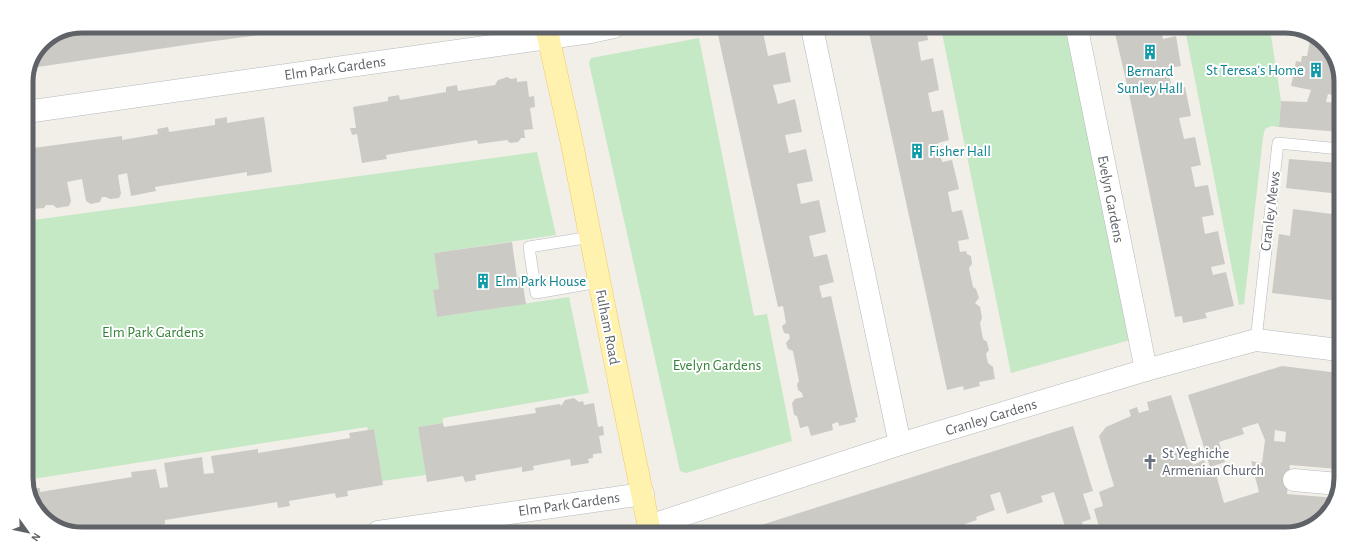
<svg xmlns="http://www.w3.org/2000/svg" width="1367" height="560" viewBox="0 0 1367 560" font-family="'Alegreya Sans',sans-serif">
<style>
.green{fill:#c5e8c5}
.building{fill:#cccac5;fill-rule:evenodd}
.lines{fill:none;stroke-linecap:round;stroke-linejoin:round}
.service-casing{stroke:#b5b8bc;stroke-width:12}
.minor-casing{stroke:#b5b8bc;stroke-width:23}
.tertiary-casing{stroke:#b5b8bc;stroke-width:23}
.primary-casing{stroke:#f2c960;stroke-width:23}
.service{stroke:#fff;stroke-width:11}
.minor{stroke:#fff;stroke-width:22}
.tertiary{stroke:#fff;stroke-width:22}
.primary{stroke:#fff2af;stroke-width:22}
.labels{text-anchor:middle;stroke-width:4;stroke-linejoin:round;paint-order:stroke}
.street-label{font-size:15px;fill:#5f6368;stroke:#fff}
.culture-label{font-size:15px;fill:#0d838f;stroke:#fff;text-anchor:start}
.park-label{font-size:15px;fill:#348238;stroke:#fff}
.worship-label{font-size:15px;fill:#5b616d;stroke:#fff;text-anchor:start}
.rim{fill:none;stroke:#5f6368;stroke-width:5}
</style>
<rect width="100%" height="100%" fill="#f1efe8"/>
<path class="green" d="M 941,28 L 1065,28 L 1133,334 L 1130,340 L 1011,373 Z
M 1185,29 L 1270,29 L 1281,101 L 1279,127 L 1271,126 L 1265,129 L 1263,137 L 1244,304 L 1239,305 Z
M 699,38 L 754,316 L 767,314 L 792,441 L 686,473 L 680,471 L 589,63 L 591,58 Z
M 537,152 L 556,235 L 434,253 L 439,289 L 433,290 L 437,317 L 569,297 L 589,393 L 443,418 L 443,423 L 418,427 L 426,475 L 382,481 L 374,429 L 368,430 L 367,427 L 26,480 L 26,221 Z"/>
<path class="building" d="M 82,26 L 312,27 L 312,28 L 192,44 L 31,68 L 43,42 Z
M 753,28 L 762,28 L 768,56 L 785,52 L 791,82 L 773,85 L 778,104 L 795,99 L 802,132 L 785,135 L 789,153 L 806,149 L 813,181 L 797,184 L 801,204 L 819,200 L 826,232 L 809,236 L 814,257 L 827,254 L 834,282 L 819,286 L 822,298 L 831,296 L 858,417 L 855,418 L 856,422 L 839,426 L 838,422 L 832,424 L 833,430 L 811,436 L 808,426 L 800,428 L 797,416 L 794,415 L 792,403 L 795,399 L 803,397 L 802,393 L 798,390 L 797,384 L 799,381 L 793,351 L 788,349 L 786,343 L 790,338 L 789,334 L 784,333 L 782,326 L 786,323 L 783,306 L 778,307 L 718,35 Z
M 868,28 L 926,28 L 928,40 L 918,42 L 921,61 L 933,58 L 939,90 L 928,93 L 932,112 L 943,110 L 949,140 L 938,143 L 942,162 L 952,160 L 959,189 L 948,192 L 952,212 L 962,210 L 969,239 L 958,241 L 960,252 L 966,251 L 967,254 L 971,256 L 972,264 L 969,268 L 973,287 L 976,289 L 979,298 L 975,303 L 980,307 L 982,318 L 980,323 L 983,339 L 987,342 L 989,350 L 986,354 L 988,363 L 993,367 L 995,379 L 979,382 L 980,386 L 964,390 L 963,386 L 947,390 Z
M 1114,29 L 1161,29 L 1163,39 L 1176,36 L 1181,66 L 1168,68 L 1172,90 L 1185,87 L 1191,116 L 1179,118 L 1184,139 L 1195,137 L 1201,165 L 1191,167 L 1195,187 L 1208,185 L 1214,215 L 1202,217 L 1205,234 L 1218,231 L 1225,264 L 1211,267 L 1213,275 L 1226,272 L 1234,306 L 1205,313 L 1207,318 L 1183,323 L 1182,316 L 1175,317 L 1128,89 Z
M 1279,29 L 1303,29 L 1329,48 L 1341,78 L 1341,97 L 1328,94 L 1326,102 L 1341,103 L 1340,132 L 1279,127 L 1281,101 L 1307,102 L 1311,90 L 1291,86 L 1296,61 L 1301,62 L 1302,56 L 1307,56 L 1311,36 L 1297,33 L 1290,29 L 1286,33 Z
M 507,77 L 511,79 L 517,78 L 517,82 L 527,81 L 529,97 L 534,96 L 535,107 L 530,108 L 533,129 L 524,130 L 525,138 L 521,138 L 518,142 L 510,143 L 507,140 L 478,144 L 477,140 L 386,155 L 387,159 L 362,163 L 357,134 L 352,135 L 350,128 L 356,128 L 353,107 L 388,101 L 388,97 L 399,95 L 400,100 L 446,92 L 446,87 L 457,85 L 458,91 L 495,85 L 498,80 Z
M 227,117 L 227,123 L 264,117 L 272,172 L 247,176 L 247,172 L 155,187 L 156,191 L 131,196 L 127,173 L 118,175 L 121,194 L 119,198 L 110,199 L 106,197 L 102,197 L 100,202 L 91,204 L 86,201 L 82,179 L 67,182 L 71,201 L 69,206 L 57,208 L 53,205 L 46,205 L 44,208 L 34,209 L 31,207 L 26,208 L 26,149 L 122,136 L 122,140 L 158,134 L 157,129 L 168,127 L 169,132 L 215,125 L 215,119 Z
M 1289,159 L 1340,163 L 1340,194 L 1286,188 Z
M 1293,209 L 1340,215 L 1339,301 L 1272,293 L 1279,234 L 1290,236 Z
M 512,242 L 517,278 L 527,276 L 528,285 L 523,285 L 526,304 L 437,317 L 433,290 L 439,289 L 434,253 Z
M 1282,366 L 1339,373 L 1338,469 L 1290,465 L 1287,494 L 1337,498 L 1319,522 L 1286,534 L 1286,532 L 1269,531 L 1269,534 L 1101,534 L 1094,509 L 1103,506 L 1099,492 L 1114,486 L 1099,436 L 1106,427 L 1131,416 L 1129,410 L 1137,407 L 1139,413 L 1149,410 L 1147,402 L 1171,395 L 1193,465 L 1204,460 L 1209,476 L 1216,474 L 1224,503 L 1259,492 L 1251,461 L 1262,463 L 1265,440 L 1258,423 L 1242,428 L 1244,434 L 1219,442 L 1225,462 L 1210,467 L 1188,395 ZM 1275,430 L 1286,432 L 1285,442 L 1274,441 Z
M 574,398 L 579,402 L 583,401 L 584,405 L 594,403 L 598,427 L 603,426 L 604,435 L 599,436 L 602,453 L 593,454 L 593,458 L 588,459 L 589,463 L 571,466 L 570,459 L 533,466 L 534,470 L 522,472 L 522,467 L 475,475 L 476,480 L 465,482 L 463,476 L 427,482 L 418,427 L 443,423 L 444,427 L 536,413 L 535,408 L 560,404 L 561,406 L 565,400 Z
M 1073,426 L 1093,491 L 1083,494 L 1091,519 L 1082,522 L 1084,529 L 1067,533 L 1054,492 L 1041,496 L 1043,502 L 1007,514 L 1000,492 L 990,495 L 995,510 L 976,517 L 977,520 L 965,524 L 967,531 L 966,533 L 954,533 L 953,532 L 942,533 L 939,526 L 918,533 L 736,533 Z
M 374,429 L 383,485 L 347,491 L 348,496 L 336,498 L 335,493 L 289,501 L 290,506 L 278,508 L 277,502 L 165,520 L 165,524 L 130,531 L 64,531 L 38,512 L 29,489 L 40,488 L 40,492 L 132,477 L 131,472 L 156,469 L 160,488 L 168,487 L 164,463 L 202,457 L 204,474 L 214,473 L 211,456 L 258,449 L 258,453 L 350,438 L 349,433 Z"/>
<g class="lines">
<g class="service-casing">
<path id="service" d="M 591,237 L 529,247 L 536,293 L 599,282
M 1256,340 L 1278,143 L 1340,149"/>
</g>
<g class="minor-casing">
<path id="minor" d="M 812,28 L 900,444
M 1077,29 L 1146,370
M 26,112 L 591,32 L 614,27
M 1294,480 L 1338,484
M 378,532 L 643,494"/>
</g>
<g class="tertiary-casing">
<path id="tertiary" d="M 649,526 L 900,444 L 1146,370 L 1256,340 L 1339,350"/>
</g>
<g class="primary-casing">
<path id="primary" d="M 546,27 L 571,139 L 621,391 L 650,532"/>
</g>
<use href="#service" class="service"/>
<use href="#minor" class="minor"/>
<use href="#tertiary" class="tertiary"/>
<use href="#primary" class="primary"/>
</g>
<defs>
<g id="building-bare" transform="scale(1.2)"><path d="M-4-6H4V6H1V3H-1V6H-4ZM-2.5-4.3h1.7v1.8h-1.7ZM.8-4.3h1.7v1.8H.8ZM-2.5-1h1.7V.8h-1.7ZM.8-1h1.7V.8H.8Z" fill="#0f9aa8" stroke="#fff" stroke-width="2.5" paint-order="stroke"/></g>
<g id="church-bare" transform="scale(1.2)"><path d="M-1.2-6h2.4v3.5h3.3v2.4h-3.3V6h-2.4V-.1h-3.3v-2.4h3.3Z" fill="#6b7280" stroke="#fff" stroke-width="2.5" paint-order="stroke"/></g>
</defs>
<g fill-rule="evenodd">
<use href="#building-bare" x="1150" y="52"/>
<use href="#building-bare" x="1316" y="70"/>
<use href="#building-bare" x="917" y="151"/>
<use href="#building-bare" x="483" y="281"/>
<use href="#church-bare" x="1150" y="462"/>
</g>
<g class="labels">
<g class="street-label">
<text transform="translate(335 68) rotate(-8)" y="5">Elm Park Gardens</text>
<text transform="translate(1111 199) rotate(79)" y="5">Evelyn Gardens</text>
<text transform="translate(1270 211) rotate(-83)" y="5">Cranley Mews</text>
<text transform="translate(608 327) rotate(79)" y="5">Fulham Road</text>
<text transform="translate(991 417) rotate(-17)" y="5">Cranley Gardens</text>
<text transform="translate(569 504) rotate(-8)" y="5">Elm Park Gardens</text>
</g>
<g class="culture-label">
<text x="1304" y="75" text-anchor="end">St Teresa's Home</text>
<text x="1150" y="76" text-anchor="middle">Bernard<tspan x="1150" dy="17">Sunley Hall</tspan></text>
<text x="929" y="156">Fisher Hall</text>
<text x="495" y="286">Elm Park House</text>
</g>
<g class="park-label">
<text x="153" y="337">Elm Park Gardens</text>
<text x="717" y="370">Evelyn Gardens</text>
</g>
<g class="worship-label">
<text x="1162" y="458">St Yeghiche<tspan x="1162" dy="17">Armenian Church</tspan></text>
</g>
</g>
<path d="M0 0H1367V560H0ZM82 33H1285A49 49 0 0 1 1334 82V478A49 49 0 0 1 1285 527H82A49 49 0 0 1 33 478V82A49 49 0 0 1 82 33Z" fill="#fff" fill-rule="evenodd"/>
<path class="rim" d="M82 33H1285A49 49 0 0 1 1334 82V478A49 49 0 0 1 1285 527H82A49 49 0 0 1 33 478V82A49 49 0 0 1 82 33Z"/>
<g transform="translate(28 532) rotate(123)" stroke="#ffffff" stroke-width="3" paint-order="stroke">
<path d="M0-3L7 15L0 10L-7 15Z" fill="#5f6368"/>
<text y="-6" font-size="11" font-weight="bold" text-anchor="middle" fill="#5f6368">N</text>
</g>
</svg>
